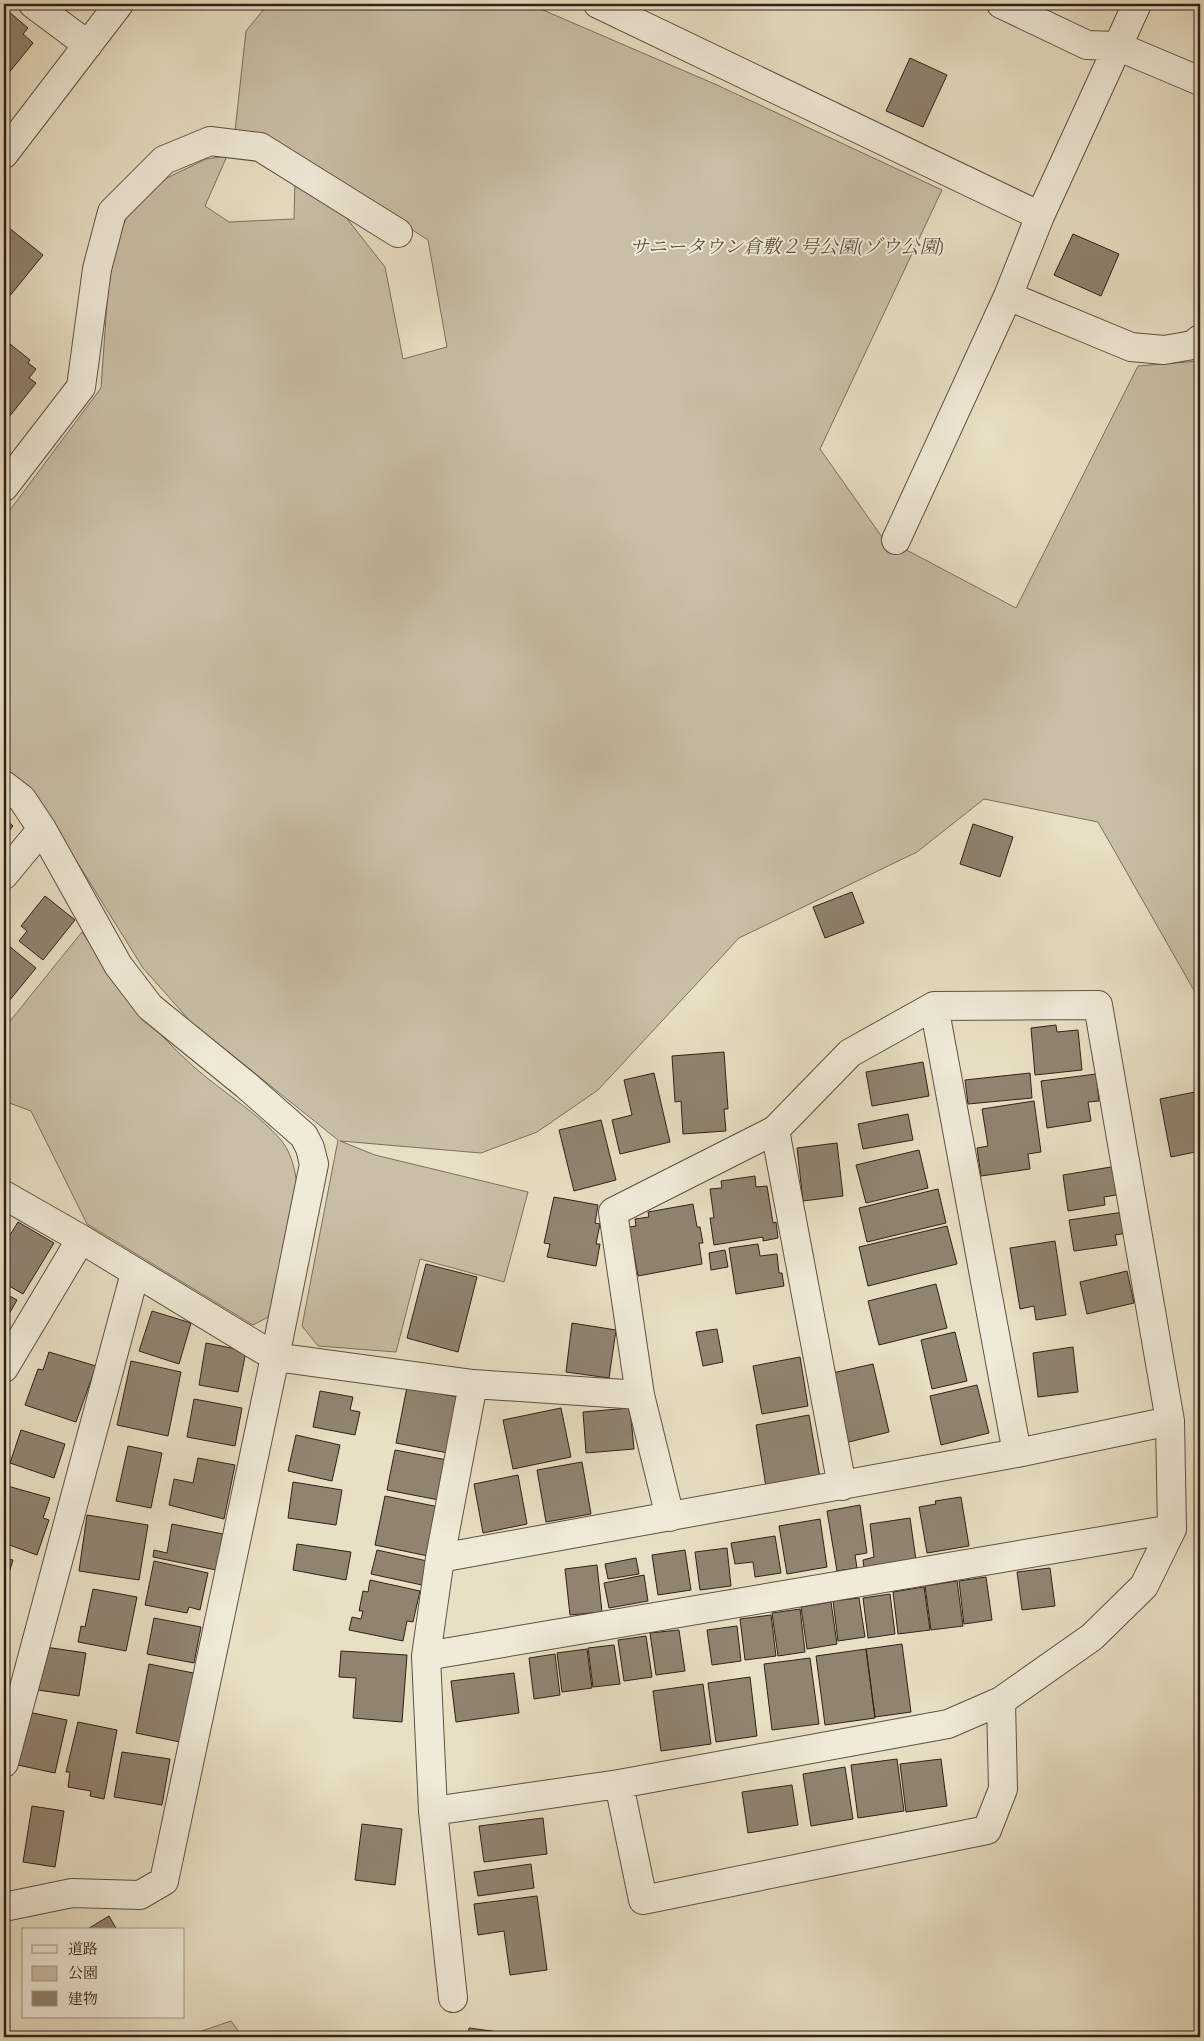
<svg xmlns="http://www.w3.org/2000/svg" width="1204" height="2041" viewBox="0 0 1204 2041" font-family="Alegreya,'Noto Serif JP',serif">
<style>
.green{fill:#c9bfa7;stroke:#7c7060}
.building{fill:#908471;stroke:#302018}
.lines{fill:none;stroke-linecap:round;stroke-linejoin:round}
.minor-casing{stroke:#5e5043;stroke-width:30}
.minor{stroke:#f0ebd9;stroke-width:28}
.labels{text-anchor:middle;stroke-width:4;stroke-linejoin:round;paint-order:stroke}
.park-label{font-size:19px;font-style:italic;fill:#5e5043;stroke:#f0ebd9}
</style>
<rect width="100%" height="100%" fill="#e8e0c4"/>
<filter id="stains"><feTurbulence type="fractalNoise" baseFrequency=".004" numOctaves="4"/><feColorMatrix values="0 0 0 0 .2 0 0 0 0 .09 0 0 0 0 .02 0 0 0 .5 -.17"/></filter>
<radialGradient id="worn" r=".72"><stop offset=".6" stop-color="#630" stop-opacity="0"/><stop offset="1" stop-color="#630" stop-opacity=".3"/></radialGradient>
<path class="green" d="M 268,4 L 529,4 L 717,85 L 942,190 L 820,449 L 882,537 L 1016,608 L 1138,366 L 1200,361 L 1200,1001 L 1098,822 L 984,799 L 917,852 L 739,938 L 598,1090 L 537,1132 L 481,1153 L 340,1141 L 375,1155 L 528,1192 L 504,1282 L 420,1259 L 396,1352 L 318,1346 L 302,1326 L 338,1140 L 191,1022 L 143,968 L 31,788 L 4,767 L 4,518 L 101,388 L 109,275 L 120,231 L 128,215 L 149,192 L 167,178 L 206,159 L 227,156 L 205,206 L 229,222 L 294,219 L 295,180 L 341,211 L 385,267 L 403,359 L 447,347 L 428,240 L 276,142 L 235,131 L 246,31 Z
M 82,932 C 115,981 149,1027 194,1067 C 220,1090 259,1114 281,1140 C 293,1155 297,1176 297,1194 L 270,1316 L 253,1325 L 87,1224 L 31,1111 L 4,1101 L 4,1025 L 6,1026 Z
M 231,2021 L 243,2037 L 184,2037 Z"/>
<path class="building" d="M 8,11 L 28,28 L 23,34 L 33,43 L 7,75 L 4,73 L 4,16 Z
M 910,58 L 947,75 L 923,127 L 886,111 Z
M 4,224 L 43,255 L 4,303 Z
M 1073,234 L 1119,254 L 1101,296 L 1054,275 Z
M 10,344 L 30,360 L 28,363 L 36,369 L 29,378 L 36,383 L 9,417 L 4,413 L 4,351 Z
M 4,818 L 13,826 L 4,837 Z
M 973,824 L 1013,837 L 1000,877 L 960,864 Z
M 852,892 L 864,923 L 825,938 L 813,907 Z
M 45,896 L 75,920 L 43,960 L 19,941 L 27,931 L 21,926 Z
M 4,942 L 36,968 L 4,1007 Z
M 1056,1025 L 1057,1032 L 1078,1030 L 1082,1070 L 1035,1075 L 1031,1028 Z
M 724,1052 L 728,1109 L 724,1109 L 726,1131 L 683,1134 L 681,1101 L 675,1102 L 672,1056 Z
M 923,1062 L 929,1096 L 872,1106 L 866,1072 Z
M 654,1073 L 670,1142 L 620,1154 L 612,1120 L 632,1115 L 624,1080 Z
M 1030,1073 L 1032,1098 L 968,1104 L 965,1080 Z
M 1096,1074 L 1099,1101 L 1088,1102 L 1091,1121 L 1047,1128 L 1041,1081 Z
M 1200,1091 L 1200,1151 L 1171,1157 L 1160,1099 Z
M 1034,1101 L 1041,1152 L 1028,1154 L 1030,1169 L 981,1176 L 977,1148 L 988,1146 L 982,1109 Z
M 908,1114 L 913,1140 L 863,1149 L 858,1124 Z
M 601,1120 L 616,1180 L 574,1191 L 559,1130 Z
M 837,1143 L 843,1196 L 803,1201 L 797,1148 Z
M 919,1150 L 928,1188 L 866,1203 L 856,1165 Z
M 1117,1166 L 1122,1194 L 1104,1197 L 1105,1205 L 1068,1211 L 1063,1175 Z
M 755,1176 L 756,1187 L 767,1186 L 773,1223 L 776,1222 L 778,1238 L 763,1241 L 763,1237 L 714,1245 L 710,1218 L 714,1218 L 710,1189 L 722,1188 L 721,1181 Z
M 938,1189 L 946,1223 L 867,1242 L 859,1208 Z
M 554,1197 L 598,1205 L 595,1223 L 600,1224 L 596,1244 L 600,1244 L 596,1266 L 547,1257 L 550,1244 L 544,1243 Z
M 693,1204 L 697,1227 L 700,1227 L 703,1243 L 699,1243 L 702,1264 L 638,1276 L 629,1227 L 636,1226 L 635,1219 L 649,1217 L 648,1212 Z
M 1124,1212 L 1127,1233 L 1115,1235 L 1117,1245 L 1074,1251 L 1069,1220 Z
M 18,1222 L 54,1243 L 23,1294 L 4,1283 L 4,1231 L 10,1235 Z
M 947,1226 L 957,1264 L 868,1286 L 859,1247 Z
M 1055,1241 L 1066,1315 L 1036,1320 L 1034,1306 L 1020,1309 L 1010,1248 Z
M 758,1244 L 760,1256 L 777,1254 L 779,1273 L 782,1273 L 784,1286 L 736,1294 L 729,1248 Z
M 725,1250 L 728,1267 L 711,1270 L 709,1253 Z
M 426,1264 L 477,1277 L 458,1352 L 407,1338 Z
M 1127,1271 L 1134,1303 L 1087,1314 L 1080,1282 Z
M 936,1284 L 947,1328 L 879,1345 L 868,1301 Z
M 4,1293 L 17,1300 L 4,1323 Z
M 152,1311 L 191,1323 L 179,1364 L 139,1351 Z
M 572,1323 L 616,1330 L 609,1378 L 566,1372 Z
M 717,1329 L 723,1362 L 703,1366 L 696,1332 Z
M 955,1332 L 967,1381 L 932,1389 L 921,1340 Z
M 206,1343 L 246,1351 L 238,1392 L 199,1385 Z
M 1073,1347 L 1078,1392 L 1038,1397 L 1033,1353 Z
M 49,1352 L 96,1366 L 76,1422 L 25,1405 L 38,1369 L 43,1370 Z
M 800,1357 L 808,1406 L 762,1414 L 753,1366 Z
M 131,1361 L 181,1372 L 168,1436 L 117,1425 Z
M 873,1364 L 889,1432 L 845,1443 L 828,1374 Z
M 977,1385 L 989,1433 L 941,1445 L 930,1396 Z
M 407,1387 L 457,1397 L 449,1438 L 456,1440 L 453,1454 L 396,1443 Z
M 320,1391 L 353,1397 L 350,1410 L 360,1412 L 355,1435 L 313,1427 Z
M 194,1399 L 242,1408 L 235,1446 L 187,1437 Z
M 561,1408 L 571,1457 L 513,1469 L 503,1420 Z
M 630,1408 L 634,1449 L 586,1453 L 583,1412 Z
M 809,1415 L 820,1478 L 766,1487 L 756,1425 Z
M 21,1430 L 65,1444 L 54,1478 L 10,1463 Z
M 296,1435 L 340,1445 L 332,1481 L 288,1471 Z
M 128,1446 L 162,1453 L 151,1508 L 116,1501 Z
M 395,1450 L 447,1460 L 439,1500 L 387,1490 Z
M 198,1458 L 235,1465 L 224,1519 L 169,1505 L 174,1479 L 193,1483 Z
M 582,1462 L 591,1514 L 546,1522 L 537,1470 Z
M 518,1475 L 527,1524 L 483,1533 L 474,1484 Z
M 293,1482 L 342,1490 L 336,1525 L 288,1518 Z
M 4,1485 L 50,1498 L 43,1518 L 49,1520 L 37,1555 L 4,1543 Z
M 385,1496 L 439,1507 L 428,1556 L 375,1545 Z
M 961,1497 L 969,1546 L 927,1553 L 919,1507 L 936,1504 L 935,1501 Z
M 860,1505 L 867,1553 L 855,1555 L 857,1568 L 837,1571 L 827,1511 Z
M 87,1515 L 148,1525 L 139,1580 L 79,1571 Z
M 910,1518 L 916,1560 L 864,1568 L 863,1560 L 874,1557 L 870,1524 Z
M 820,1519 L 827,1567 L 787,1574 L 779,1526 Z
M 172,1524 L 223,1534 L 221,1544 L 229,1545 L 226,1557 L 218,1556 L 216,1570 L 153,1557 L 154,1550 L 167,1553 Z
M 775,1536 L 781,1573 L 755,1577 L 753,1562 L 735,1564 L 731,1543 Z
M 297,1544 L 351,1552 L 346,1580 L 293,1570 Z
M 727,1548 L 731,1586 L 700,1590 L 695,1552 Z
M 377,1550 L 427,1561 L 422,1585 L 371,1574 Z
M 685,1550 L 691,1590 L 658,1595 L 652,1555 Z
M 4,1558 L 13,1560 L 4,1589 Z
M 636,1558 L 639,1574 L 608,1579 L 605,1564 Z
M 154,1561 L 208,1573 L 200,1610 L 189,1607 L 187,1613 L 145,1605 Z
M 597,1565 L 602,1612 L 570,1615 L 565,1569 Z
M 1050,1568 L 1055,1606 L 1022,1610 L 1017,1572 Z
M 644,1575 L 648,1601 L 609,1608 L 604,1583 Z
M 986,1577 L 992,1620 L 964,1624 L 959,1581 Z
M 370,1580 L 420,1591 L 413,1622 L 407,1621 L 403,1641 L 349,1630 L 352,1617 L 361,1619 L 363,1611 L 359,1611 L 363,1591 L 368,1592 Z
M 957,1581 L 963,1626 L 931,1630 L 925,1586 Z
M 924,1587 L 930,1630 L 898,1634 L 893,1592 Z
M 93,1589 L 137,1597 L 126,1651 L 78,1642 L 81,1626 L 85,1627 Z
M 890,1594 L 895,1634 L 868,1638 L 863,1598 Z
M 859,1598 L 865,1637 L 838,1641 L 833,1601 Z
M 831,1602 L 837,1644 L 807,1649 L 801,1607 Z
M 800,1609 L 805,1652 L 778,1656 L 772,1613 Z
M 771,1615 L 776,1656 L 745,1660 L 740,1619 Z
M 154,1618 L 201,1627 L 194,1663 L 147,1654 Z
M 737,1626 L 741,1661 L 712,1665 L 707,1630 Z
M 679,1630 L 685,1671 L 656,1675 L 650,1633 Z
M 646,1636 L 652,1677 L 624,1681 L 618,1640 Z
M 902,1644 L 911,1712 L 875,1717 L 866,1649 Z
M 614,1645 L 620,1684 L 593,1687 L 588,1648 Z
M 45,1647 L 86,1653 L 79,1696 L 38,1690 Z
M 587,1649 L 592,1688 L 562,1692 L 557,1653 Z
M 866,1649 L 875,1718 L 825,1725 L 816,1656 Z
M 341,1651 L 407,1655 L 402,1722 L 353,1718 L 356,1678 L 339,1677 Z
M 555,1654 L 560,1695 L 534,1699 L 529,1658 Z
M 810,1658 L 819,1724 L 772,1730 L 764,1664 Z
M 149,1664 L 198,1674 L 185,1743 L 136,1733 Z
M 514,1673 L 519,1713 L 456,1722 L 451,1681 Z
M 750,1677 L 757,1736 L 716,1742 L 708,1683 Z
M 703,1684 L 711,1744 L 661,1751 L 653,1691 Z
M 23,1711 L 67,1720 L 55,1773 L 13,1764 Z
M 78,1722 L 117,1730 L 104,1799 L 90,1796 L 91,1791 L 68,1787 L 70,1772 L 66,1772 Z
M 122,1752 L 170,1759 L 162,1805 L 114,1797 Z
M 897,1759 L 904,1811 L 858,1818 L 851,1765 Z
M 941,1759 L 947,1806 L 906,1812 L 900,1764 Z
M 845,1767 L 853,1819 L 811,1826 L 803,1774 Z
M 792,1785 L 798,1825 L 748,1833 L 742,1792 Z
M 32,1806 L 64,1811 L 55,1867 L 23,1862 Z
M 543,1818 L 547,1854 L 484,1862 L 479,1826 Z
M 362,1824 L 402,1829 L 395,1885 L 355,1880 Z
M 531,1864 L 534,1888 L 478,1896 L 474,1872 Z
M 537,1896 L 547,1970 L 510,1975 L 504,1931 L 478,1935 L 474,1904 Z
M 109,1916 L 117,1930 L 86,1930 Z
M 469,2028 L 529,2036 L 529,2037 L 468,2037 Z"/>
<g class="lines">
<g class="minor-casing">
<path id="minor" d="M 33,4 L 88,45
M 598,4 L 1040,216
M 1001,4 L 1087,45 L 1117,46 L 1200,81
M 4,154 L 119,4
M 1008,296 L 1131,347 L 1164,350 L 1193,345 L 1200,339
M 4,487 L 81,387 L 97,269 L 112,212 L 164,160 L 210,141 L 260,147 L 398,233
M 896,540 L 1008,296 L 1040,216 L 1137,4
M 4,785 L 22,799 L 42,829 L 118,965 L 150,1007 L 246,1085 L 304,1136 L 310,1148 L 314,1164 L 275,1357 L 164,1881 L 140,1895 L 72,1893 L 4,1907
M 4,875 L 42,829
M 934,1006 L 1017,1453
M 775,1130 L 842,1486
M 4,1195 L 81,1239 L 275,1357 L 473,1384 L 640,1395
M 4,1368 L 81,1239
M 440,1558 L 1017,1453 L 1170,1421
M 426,1656 L 1172,1529
M 4,1763 L 135,1273
M 619,1784 L 643,1900 L 987,1830 L 1003,1789 L 1001,1701
M 433,1811 L 619,1784 L 948,1724 L 1001,1701 L 1092,1637 L 1144,1586 L 1172,1529 L 1170,1421 L 1098,1005 L 934,1006 L 850,1053 L 775,1130 L 613,1212 L 640,1395 L 670,1517
M 453,1998 L 433,1811 L 426,1656 L 440,1558 L 473,1384"/>
</g>
<use href="#minor" class="minor"/>
</g>
<g class="labels">
<g class="park-label">
<text x="787" y="253">サニータウン倉敷２号公園(ゾウ公園)</text>
</g>
</g>
<rect width="1204" height="2041" fill="none" stroke="#e8e0c4" stroke-width="20"/>
<rect x="5" y="5" width="1194" height="2031" fill="none" stroke="#302018" stroke-width="2.5"/>
<rect x="10" y="10" width="1184" height="2021" fill="none" stroke="#302018"/>
<rect x="22" y="1928" width="162" height="90" fill="#f0ebd9" stroke="#a39a8c"/>
<rect x="32" y="1945" width="25" height="8" fill="#f0ebd9" stroke="#a39a8c"/>
<text x="68" y="1954" font-size="15" fill="#302018">道路</text>
<rect x="32" y="1966" width="25" height="15" fill="#c9bfa7" stroke="#a39a8c"/>
<text x="68" y="1978" font-size="15" fill="#302018">公園</text>
<rect x="32" y="1991" width="25" height="15" fill="#908471" stroke="#a39a8c"/>
<text x="68" y="2004" font-size="15" fill="#302018">建物</text>
<rect width="100%" height="100%" filter="url(#stains)"/>
<rect width="100%" height="100%" fill="url(#worn)"/>
</svg>
